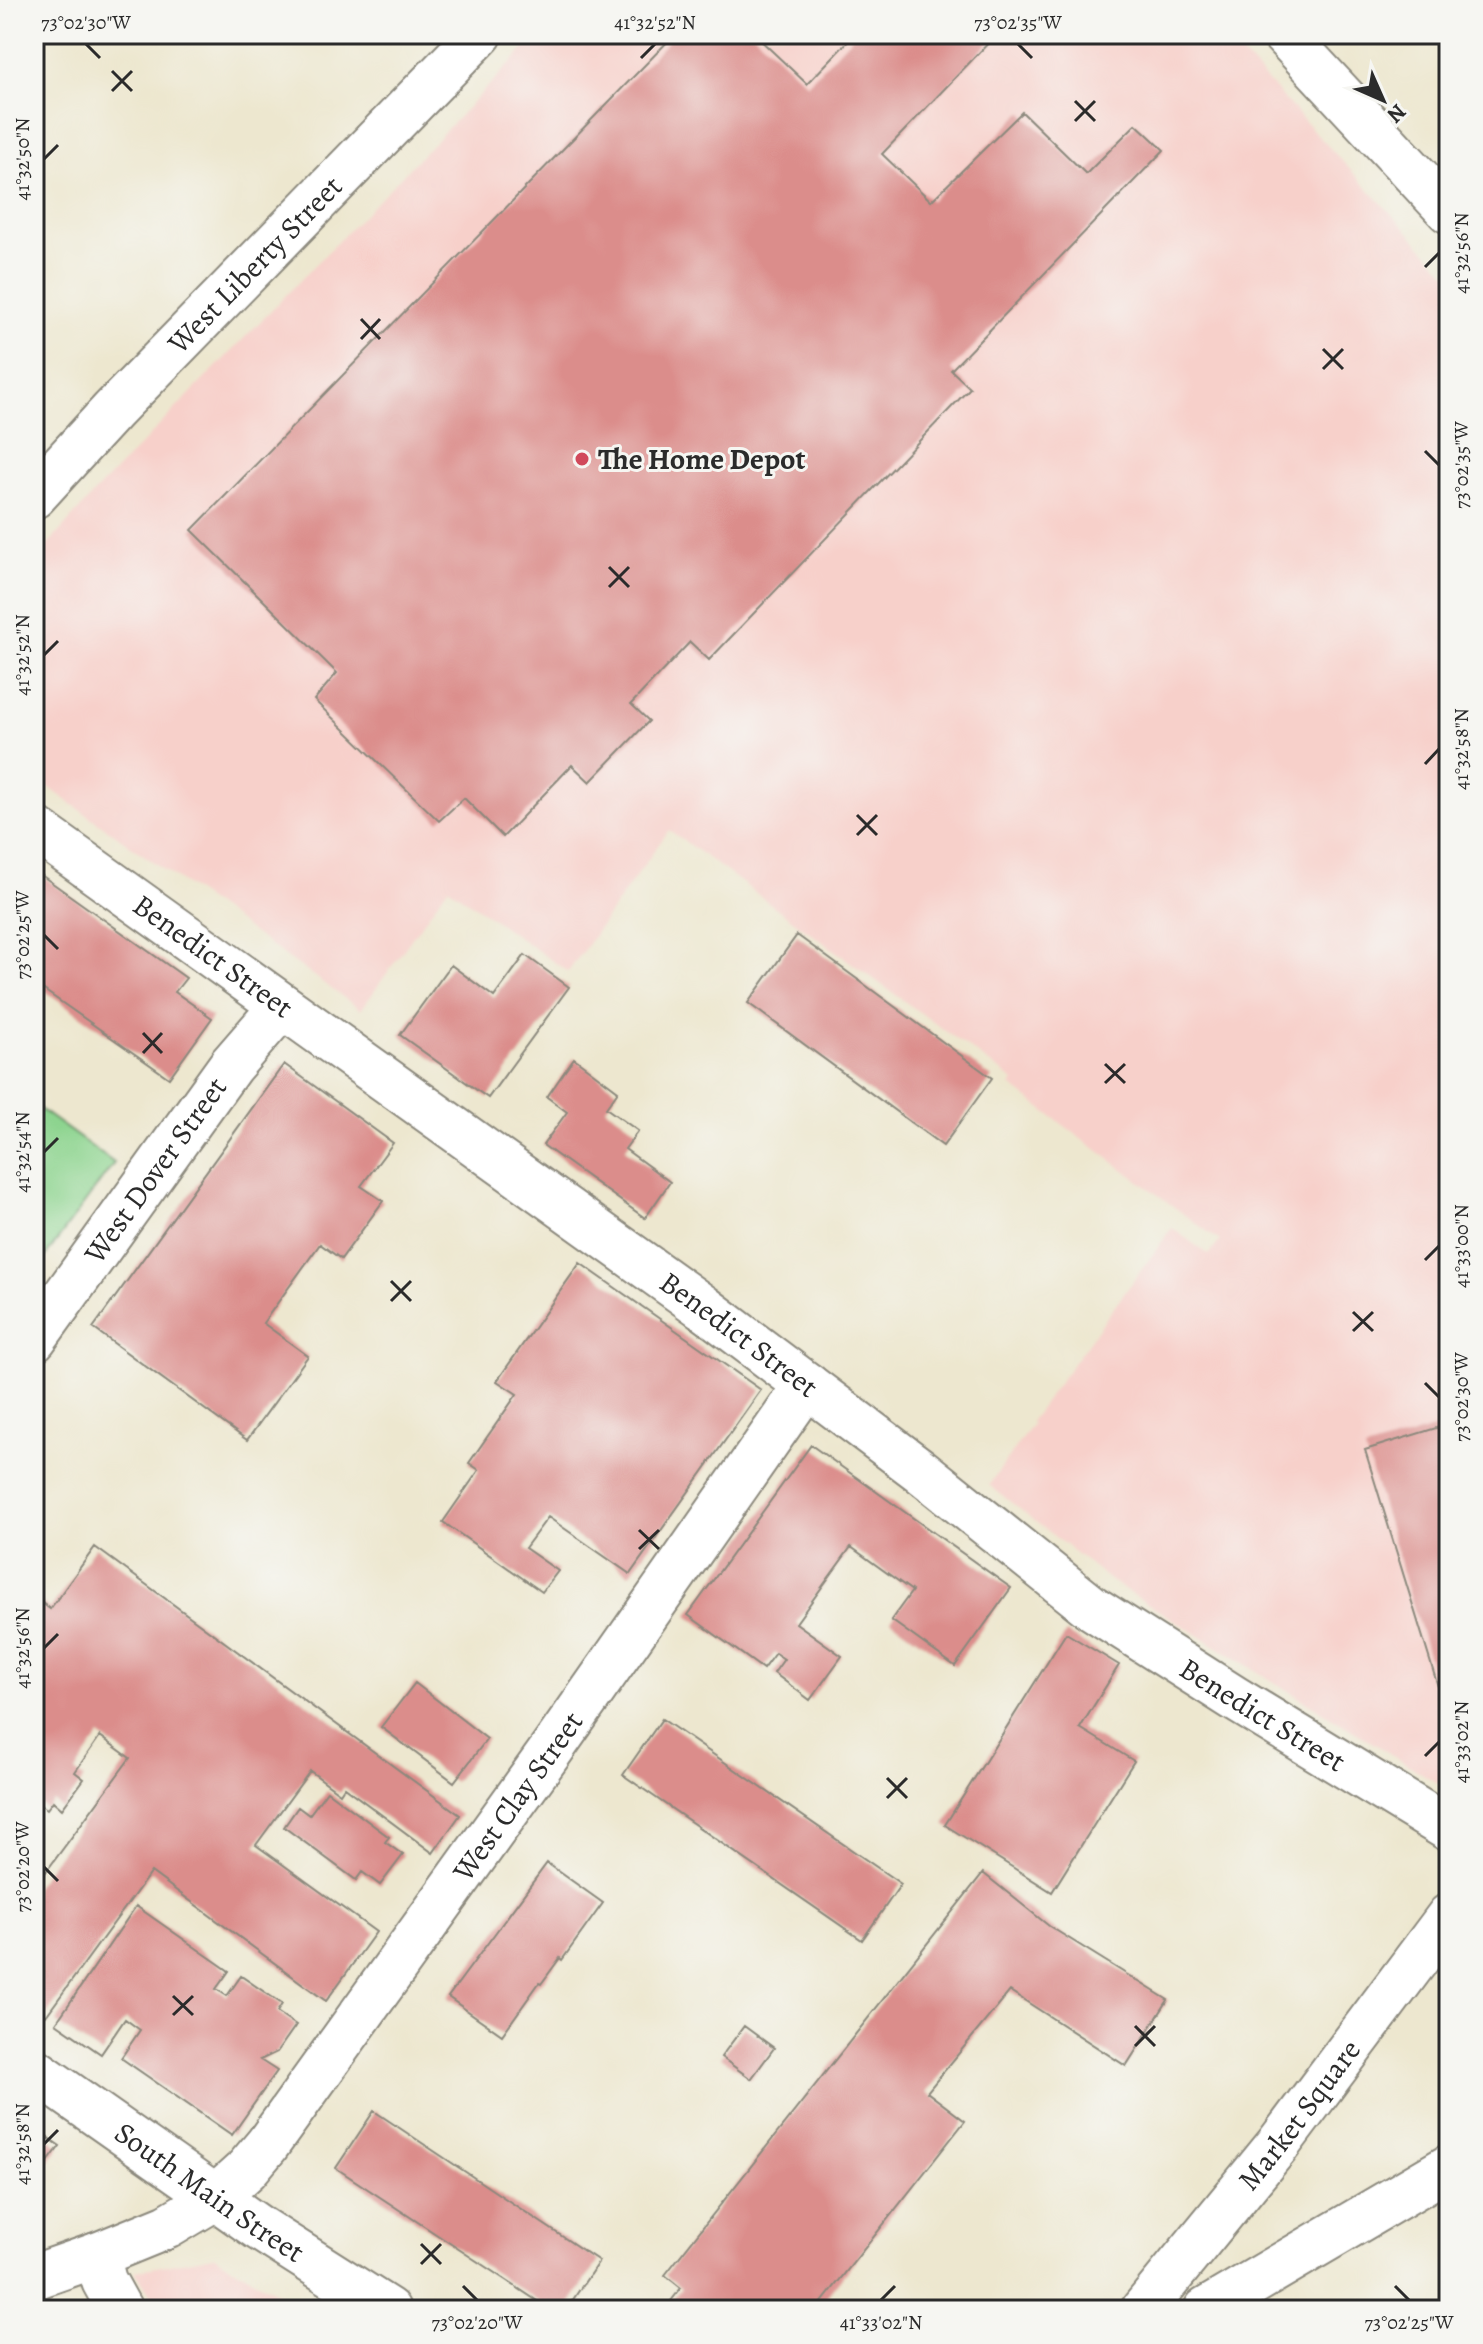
<svg xmlns="http://www.w3.org/2000/svg" width="1483" height="2344" viewBox="0 0 1483 2344" font-family="Alegreya,serif">
<style>
.built{fill:#f7d0ca}
.green{fill:#8dd48f;stroke:#5c805d;stroke-width:2}
.building{fill:#db8d8b}
.lines{fill:none;stroke-linecap:round;stroke-linejoin:round}
.minor-casing{stroke:#8c897d;stroke-width:48}
.major-casing{stroke:#8c897d;stroke-width:48}
.highway-casing{stroke:#8c897d;stroke-width:48}
.minor{stroke:#fff;stroke-width:44}
.major{stroke:#fff;stroke-width:44}
.highway{stroke:#fff;stroke-width:44}
.ticks{fill:none;stroke:#2b2b2b;stroke-width:3}
.poi-dot{fill:#d1495b;stroke:#f6f6f2;stroke-width:3}
.labels{text-anchor:middle;stroke-width:6;stroke-linejoin:round;paint-order:stroke}
.street-label{font-size:30px;fill:#2b2b2b;stroke:#f6f6f2}
.poi-label{font-size:30px;font-weight:bold;fill:#2b2b2b;stroke:#f6f6f2;text-anchor:start}
.neatline{fill:none;stroke:#2b2b2b;stroke-width:3}
.ticks-label{font-size:20px;text-anchor:middle;fill:#2b2b2b}
</style>
<rect width="100%" height="100%" fill="#f6f6f2"/>
<filter id="ink" filterUnits="userSpaceOnUse"><feTurbulence type="fractalNoise" baseFrequency=".0125" numOctaves="2"/><feDisplacementMap in="SourceGraphic" scale="16" xChannelSelector="R" yChannelSelector="G"/><feConvolveMatrix kernelMatrix="1 2 1 2 8 2 1 2 1" color-interpolation-filters="sRGB"/></filter>
<filter id="wash" filterUnits="userSpaceOnUse"><feTurbulence type="fractalNoise" baseFrequency=".006" numOctaves="4" result="noise"/><feDisplacementMap in="SourceGraphic" scale="32" xChannelSelector="R" yChannelSelector="G"/><feGaussianBlur stdDeviation="1.8" result="paint"/><feColorMatrix in="noise" values="0 0 0 0 0 0 0 0 0 0 0 0 0 0 0 0 0 1.4 0 .05"/><feComposite in="paint" operator="in"/></filter>
<g filter="url(#wash)">
<rect width="100%" height="100%" fill="#ede7cf"/>
<path class="built" d="M 539,34 L 1223,34 L 1449,275 L 1449,1790 L 1111,1581 L 989,1485 L 1032,1424 L 1030,1422 L 1172,1228 L 1209,1255 L 1220,1241 L 1011,1086 L 1014,1081 L 669,830 L 568,972 L 448,887 L 361,1010 L 34,777 L 34,560 L 99,488 Z
M 214,2256 L 307,2310 L 161,2310 L 135,2271 Z"/>
<path class="green" d="M 34,1105 L 114,1163 L 34,1272 Z"/>
<g id="blocks">
<path class="building" d="M 675,34 L 754,34 L 807,84 L 855,34 L 997,34 L 882,154 L 931,201 L 1022,112 L 1086,174 L 1136,124 L 1164,150 L 951,370 L 970,388 L 709,660 L 690,642 L 631,704 L 649,721 L 590,782 L 572,765 L 503,837 L 464,798 L 439,821 L 314,700 L 337,673 L 192,530 Z
M 34,870 L 186,978 L 175,992 L 212,1018 L 169,1078 L 34,983 Z
M 797,935 L 992,1078 L 943,1146 L 748,1003 Z
M 525,955 L 569,987 L 488,1098 L 400,1035 L 451,965 L 494,997 Z
M 574,1058 L 618,1091 L 606,1108 L 638,1131 L 625,1149 L 670,1182 L 645,1218 L 543,1145 L 567,1112 L 547,1097 Z
M 284,1064 L 393,1143 L 361,1186 L 383,1201 L 341,1259 L 320,1244 L 263,1323 L 308,1356 L 247,1440 L 93,1328 Z
M 580,1263 L 761,1390 L 630,1574 L 548,1517 L 525,1548 L 558,1571 L 542,1592 L 443,1522 L 479,1470 L 469,1463 L 517,1394 L 497,1381 Z
M 1449,1424 L 1449,1719 L 1448,1719 L 1365,1450 Z
M 811,1445 L 1011,1588 L 955,1666 L 891,1620 L 912,1591 L 851,1547 L 796,1623 L 842,1656 L 810,1700 L 774,1673 L 784,1659 L 775,1653 L 763,1669 L 688,1615 Z
M 95,1547 L 460,1815 L 433,1853 L 344,1787 L 340,1793 L 310,1771 L 256,1845 L 376,1932 L 326,2001 L 151,1872 L 46,2016 L 34,2008 L 34,1888 L 130,1758 L 100,1736 L 75,1772 L 84,1779 L 62,1809 L 53,1801 L 47,1809 L 34,1800 L 34,1597 L 50,1609 Z
M 1066,1633 L 1119,1665 L 1080,1728 L 1134,1761 L 1052,1892 L 945,1825 Z
M 415,1683 L 487,1739 L 454,1782 L 381,1727 Z
M 662,1719 L 901,1884 L 862,1940 L 623,1775 Z
M 327,1791 L 389,1837 L 385,1842 L 403,1855 L 380,1885 L 362,1872 L 356,1880 L 284,1827 L 298,1807 L 309,1815 Z
M 547,1863 L 603,1903 L 562,1960 L 560,1958 L 541,1984 L 539,1983 L 502,2035 L 448,1997 Z
M 983,1873 L 1049,1926 L 1168,2000 L 1126,2066 L 1010,1991 L 927,2092 L 965,2121 L 816,2310 L 664,2310 L 681,2288 L 665,2275 Z
M 136,1906 L 229,1971 L 216,1989 L 227,1996 L 241,1976 L 282,2004 L 277,2012 L 296,2025 L 277,2052 L 260,2060 L 277,2071 L 232,2135 L 121,2058 L 140,2030 L 125,2019 L 101,2054 L 56,2023 Z
M 744,2026 L 774,2048 L 751,2079 L 721,2057 Z
M 374,2111 L 599,2261 L 566,2310 L 551,2310 L 336,2168 Z
M 34,2128 L 60,2146 L 34,2180 Z"/>
</g>
</g>
<g filter="url(#ink)">
<use href="#blocks" fill-opacity="0" stroke="#8c897d" stroke-width="2"/>
<g class="lines">
<g class="minor-casing">
<g id="minor">
<path id="s1" d="M 34,496 L 112,411 L 480,34"/>
<path id="s2" d="M 34,828 L 703,1307 L 921,1471 L 1091,1607 L 1234,1698 L 1449,1829"/>
<path id="s3" d="M 34,1339 L 231,1065 L 282,1006"/>
<path id="s4" d="M 215,2198 L 246,2170 L 267,2145 L 552,1749 L 807,1385"/>
<path d="M 34,2277 L 97,2255"/>
<path id="s5" d="M 1143,2310 L 1277,2146 L 1449,1916"/>
</g>
</g>
<g class="major-casing">
<g id="major">
<path d="M 1284,34 L 1449,211"/>
<path id="s6" d="M 34,2070 L 259,2228 L 388,2310"/>
<path d="M 120,2310 L 104,2281 L 97,2255 L 168,2226 L 215,2198"/>
</g>
</g>
<g class="highway-casing">
<path id="highway" d="M 1206,2310 L 1449,2167"/>
</g>
<use href="#minor" class="minor"/>
<use href="#major" class="major"/>
<use href="#highway" class="highway"/>
</g>
</g>
<path class="ticks" d="M 86,44 L 100,58M 1018,44 L 1032,58M 641,58 L 655,44M 112,71 L 132,91M 112,91 L 132,71M 1075,101 L 1095,121M 1075,121 L 1095,101M 44,159 L 58,145M 1425,267 L 1439,253M 361,319 L 380,339M 361,339 L 380,319M 1323,349 L 1343,369M 1323,369 L 1343,349M 1425,451 L 1439,465M 609,567 L 629,587M 609,587 L 629,567M 44,655 L 58,641M 1425,764 L 1439,749M 857,815 L 877,835M 857,835 L 877,815M 44,935 L 58,949M 143,1033 L 162,1053M 143,1053 L 162,1033M 1105,1064 L 1125,1083M 1105,1083 L 1125,1064M 44,1152 L 58,1138M 1425,1260 L 1439,1246M 391,1281 L 411,1301M 391,1301 L 411,1281M 1353,1312 L 1373,1331M 1353,1331 L 1373,1312M 1425,1383 L 1439,1397M 639,1530 L 659,1549M 639,1549 L 659,1530M 44,1648 L 58,1634M 1425,1756 L 1439,1742M 887,1778 L 907,1798M 887,1798 L 907,1778M 44,1867 L 58,1881M 173,1996 L 193,2015M 173,2015 L 193,1996M 1135,2026 L 1155,2046M 1135,2046 L 1155,2026M 44,2144 L 58,2130M 421,2244 L 441,2264M 421,2264 L 441,2244M 463,2286 L 477,2300M 1395,2286 L 1409,2300M 881,2300 L 895,2286"/>
<circle class="poi-dot" cx="582" cy="459" r="8"/>
<g class="labels">
<g class="street-label">
<text dy="10" stroke="none"><textPath href="#s1" startOffset="320">West Liberty Street</textPath></text>
<text dy="10" stroke="none"><textPath href="#s2" startOffset="220">Benedict Street</textPath></text>
<text dy="10" stroke="none"><textPath href="#s3" startOffset="208">West Dover Street</textPath></text>
<text dy="10" stroke="none"><textPath href="#s2" startOffset="868">Benedict Street</textPath></text>
<text dy="10" stroke="none"><textPath href="#s2" startOffset="1516">Benedict Street</textPath></text>
<text dy="10" stroke="none"><textPath href="#s4" startOffset="504">West Clay Street</textPath></text>
<text dy="10" stroke="none"><textPath href="#s5" startOffset="250">Market Square</textPath></text>
<text dy="10" stroke="none"><textPath href="#s6" startOffset="214">South Main Street</textPath></text>
</g>
<g class="poi-label">
<text x="598" y="469">The Home Depot</text>
</g>
</g>
<rect width="1483" height="2344" fill="none" stroke="#f6f6f2" stroke-width="88"/>
<g transform="translate(1383 100) rotate(135)" stroke="#f6f6f2" stroke-width="6" paint-order="stroke">
<path d="M0-6L14 30L0 20L-14 30Z" fill="#2b2b2b"/>
<text y="-12" font-size="22" font-weight="bold" text-anchor="middle" fill="#2b2b2b">N</text>
</g>
<rect x="44" y="44" width="1395" height="2256" class="neatline"/>
<g class="ticks-label">
<text x="86" y="29">73°02'30"W</text>
<text x="655" y="29">41°32'52"N</text>
<text x="1018" y="29">73°02'35"W</text>
<text transform="translate(22 159) rotate(-90)" y="7">41°32'50"N</text>
<text transform="translate(1461 253) rotate(-90)" y="7">41°32'56"N</text>
<text transform="translate(1461 465) rotate(-90)" y="7">73°02'35"W</text>
<text transform="translate(22 655) rotate(-90)" y="7">41°32'52"N</text>
<text transform="translate(1461 749) rotate(-90)" y="7">41°32'58"N</text>
<text transform="translate(22 935) rotate(-90)" y="7">73°02'25"W</text>
<text transform="translate(22 1152) rotate(-90)" y="7">41°32'54"N</text>
<text transform="translate(1461 1246) rotate(-90)" y="7">41°33'00"N</text>
<text transform="translate(1461 1397) rotate(-90)" y="7">73°02'30"W</text>
<text transform="translate(22 1648) rotate(-90)" y="7">41°32'56"N</text>
<text transform="translate(1461 1742) rotate(-90)" y="7">41°33'02"N</text>
<text transform="translate(22 1867) rotate(-90)" y="7">73°02'20"W</text>
<text transform="translate(22 2144) rotate(-90)" y="7">41°32'58"N</text>
<text x="477" y="2329">73°02'20"W</text>
<text x="881" y="2329">41°33'02"N</text>
<text x="1409" y="2329">73°02'25"W</text>
</g>
</svg>
